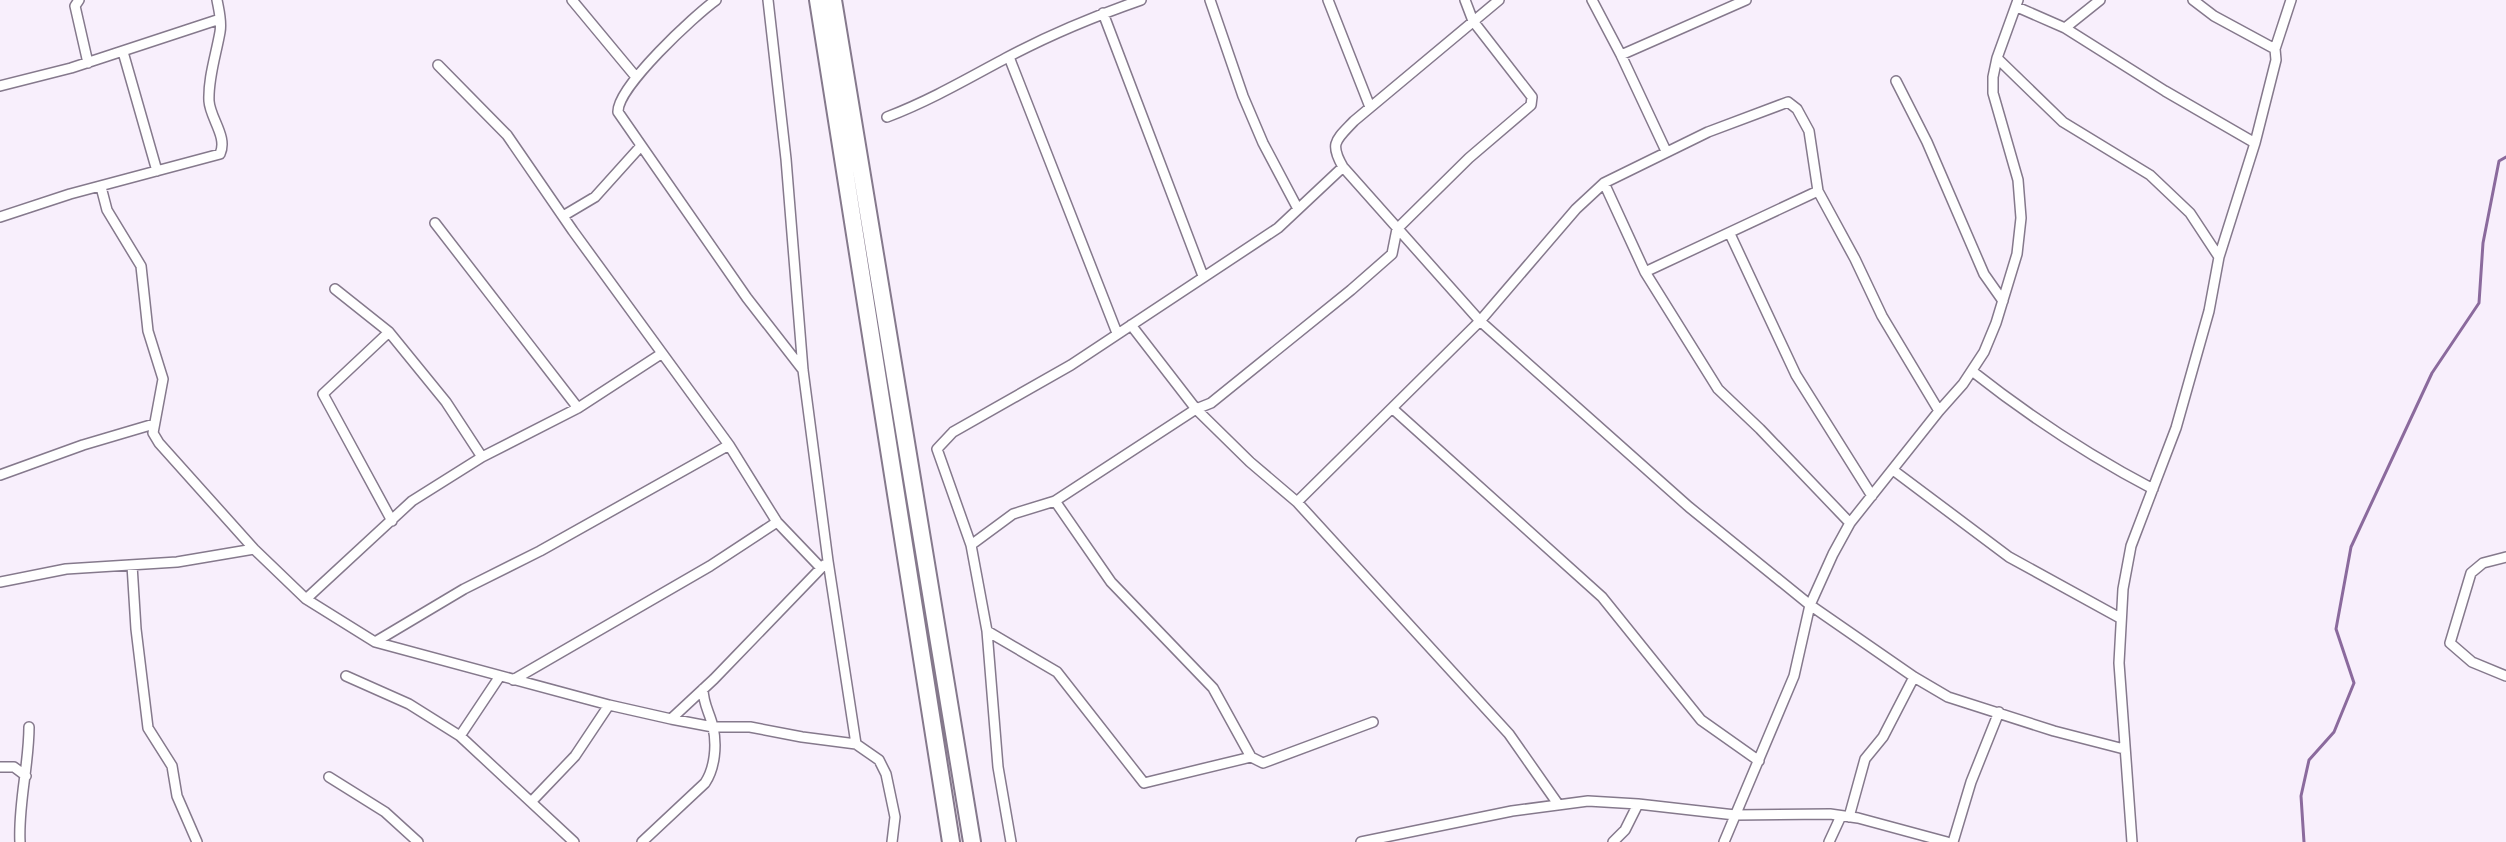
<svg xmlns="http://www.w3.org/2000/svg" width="2506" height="842" viewBox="0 0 2506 842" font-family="Ubuntu,sans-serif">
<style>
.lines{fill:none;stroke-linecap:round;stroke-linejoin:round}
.stream{stroke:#8b6a9d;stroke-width:3}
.street-casing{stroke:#85798c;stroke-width:12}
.highway-casing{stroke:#85798c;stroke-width:20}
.street{stroke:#fff;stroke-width:9}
.highway{stroke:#fff;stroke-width:16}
</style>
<rect width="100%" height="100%" fill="#f8effc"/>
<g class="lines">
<path class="stream" d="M 2304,842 L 2301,796 L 2309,760 L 2334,732 L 2354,683 L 2336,629 L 2351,547 L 2432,373 L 2479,303 L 2483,243 L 2499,161 L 2506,157"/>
<g class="street-casing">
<path id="street" d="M 79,0 L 75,6 L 88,63
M 572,0 L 636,77
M 716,0 C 695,15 617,87 618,112 L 747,298 L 803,370
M 768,0 L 786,159 L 803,370 L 828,561 L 856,744 L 879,760 L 886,774 L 895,817 L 892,842
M 1210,0 L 1243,96 L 1263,143 L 1298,209
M 1328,0 L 1370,107
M 1499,0 L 1354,121 C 1336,140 1329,143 1343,167 L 1480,321 L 1689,507 L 1810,605 L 1914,677 L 1948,697 L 2054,731 L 2124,749
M 1592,0 L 1621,55 L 1666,151
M 2193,0 L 2214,16 L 2275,49
M 2017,7 L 2065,28 L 2165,91 L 2255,143
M 1103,13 L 1203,276
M 2065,28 L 2100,0
M 123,52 L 157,171
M 1621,55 L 1746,0
M 1009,57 L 1117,333
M 1997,58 L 2063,122 L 2150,175 L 2190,213 L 2219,257
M 438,65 L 507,135 L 573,231 L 729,445 L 777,522 L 821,568
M 1896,81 L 1927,142 L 1984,274 L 2003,301
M 0,86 L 71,68 L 220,19
M 887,117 C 929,101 967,79 1006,58 C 1049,35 1095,16 1141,0
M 1604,183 L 1645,272 L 1718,389 L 1760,429 L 1850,523
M 101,187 L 107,210 L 141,266 L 148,331 L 163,379 L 153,433 L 159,443 L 254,549 L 306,599 L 375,642 L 609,705 L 671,719 L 713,727 L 750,727 L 802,737 L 856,744
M 563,216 L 595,197 L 640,147
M 0,217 L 70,194 L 220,154 C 228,137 210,118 209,101 C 208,78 216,55 220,32 C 222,21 219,11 217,0
M 435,223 L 578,408
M 1730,234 L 1796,375 L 1872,496
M 1645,272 L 1818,191
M 335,289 L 389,332 L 446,402 L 482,457
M 1131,325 L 1196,409 L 1250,462 L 1297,502 L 1509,734 L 1558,804
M 389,332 L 323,394 L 392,521
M 1972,371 C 2029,416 2088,455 2153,489
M 1393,409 L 1602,597 L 1701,720 L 1759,761
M 1893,470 L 2009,557 L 2120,618
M 0,475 L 83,445 L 154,424
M 1297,502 L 1480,321 L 1576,209 L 1604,183 L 1708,132 L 1788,102 L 1797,109 L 1809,131 L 1818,191 L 1855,259 L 1882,316 L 1939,411
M 971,545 L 1013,514 L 1055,501
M 2506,557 L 2483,563 L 2471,573 L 2450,643 L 2472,662 L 2506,676
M 132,565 L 136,629 L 148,728 L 172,766 L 177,796 L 197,842
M 0,582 L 66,569 L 177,562 L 254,549
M 306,599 L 412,501 L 482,457 L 578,408 L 661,354
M 987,631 L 1057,672 L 1144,783 L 1251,757 L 1263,763 L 1373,722
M 375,642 L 464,589 L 540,551 L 729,445
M 346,676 L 409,704 L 460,736 L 574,842
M 513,680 L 710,566 L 777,522
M 671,719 L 714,679 L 824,565
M 460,736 L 500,676
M 1251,757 L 1213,688 L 1111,582 L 1055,501 L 1196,409 L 1211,403 L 1351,290 L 1392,254 L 1397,229 L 1469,158 L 1531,105 L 1532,97 L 1473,21 L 1465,0
M 0,767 L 14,767 L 26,776
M 329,777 L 385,812 L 418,842
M 532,801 L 575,756 L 609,705
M 1849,817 L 1865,759 L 1883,737 L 1914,677
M 20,842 C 18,804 29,765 29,727
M 642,842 L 705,783 C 715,768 717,745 713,727 C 710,713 703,704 703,689
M 1011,842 L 998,767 L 987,631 L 971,545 L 937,449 L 953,432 L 1071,365 L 1278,228 L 1343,167
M 1361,842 L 1512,811 L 1588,801 L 1638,804 L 1735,815 L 1830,814 L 1858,818 L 1947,842
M 1613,842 L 1625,830 L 1638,804
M 1724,842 L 1794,676 L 1810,605 L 1833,554 L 1850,523 L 1939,411 L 1963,384 L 1984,352 L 1996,323 L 2017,254 L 2021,218 L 2018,180 L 1993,93 L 1993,77 L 1997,58 L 2018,0
M 1829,842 L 1841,816
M 1953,842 L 1971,782 L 1999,712
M 2132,842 L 2119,663 L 2123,589 L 2131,546 L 2176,428 L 2209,311 L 2219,257 L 2255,143 L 2276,60 L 2275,49 L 2291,0"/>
</g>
<g class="highway-casing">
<path id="highway" d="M 818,0 L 951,842
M 833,0 L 972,842"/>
</g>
<use href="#street" class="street"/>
<use href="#highway" class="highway"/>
</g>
</svg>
